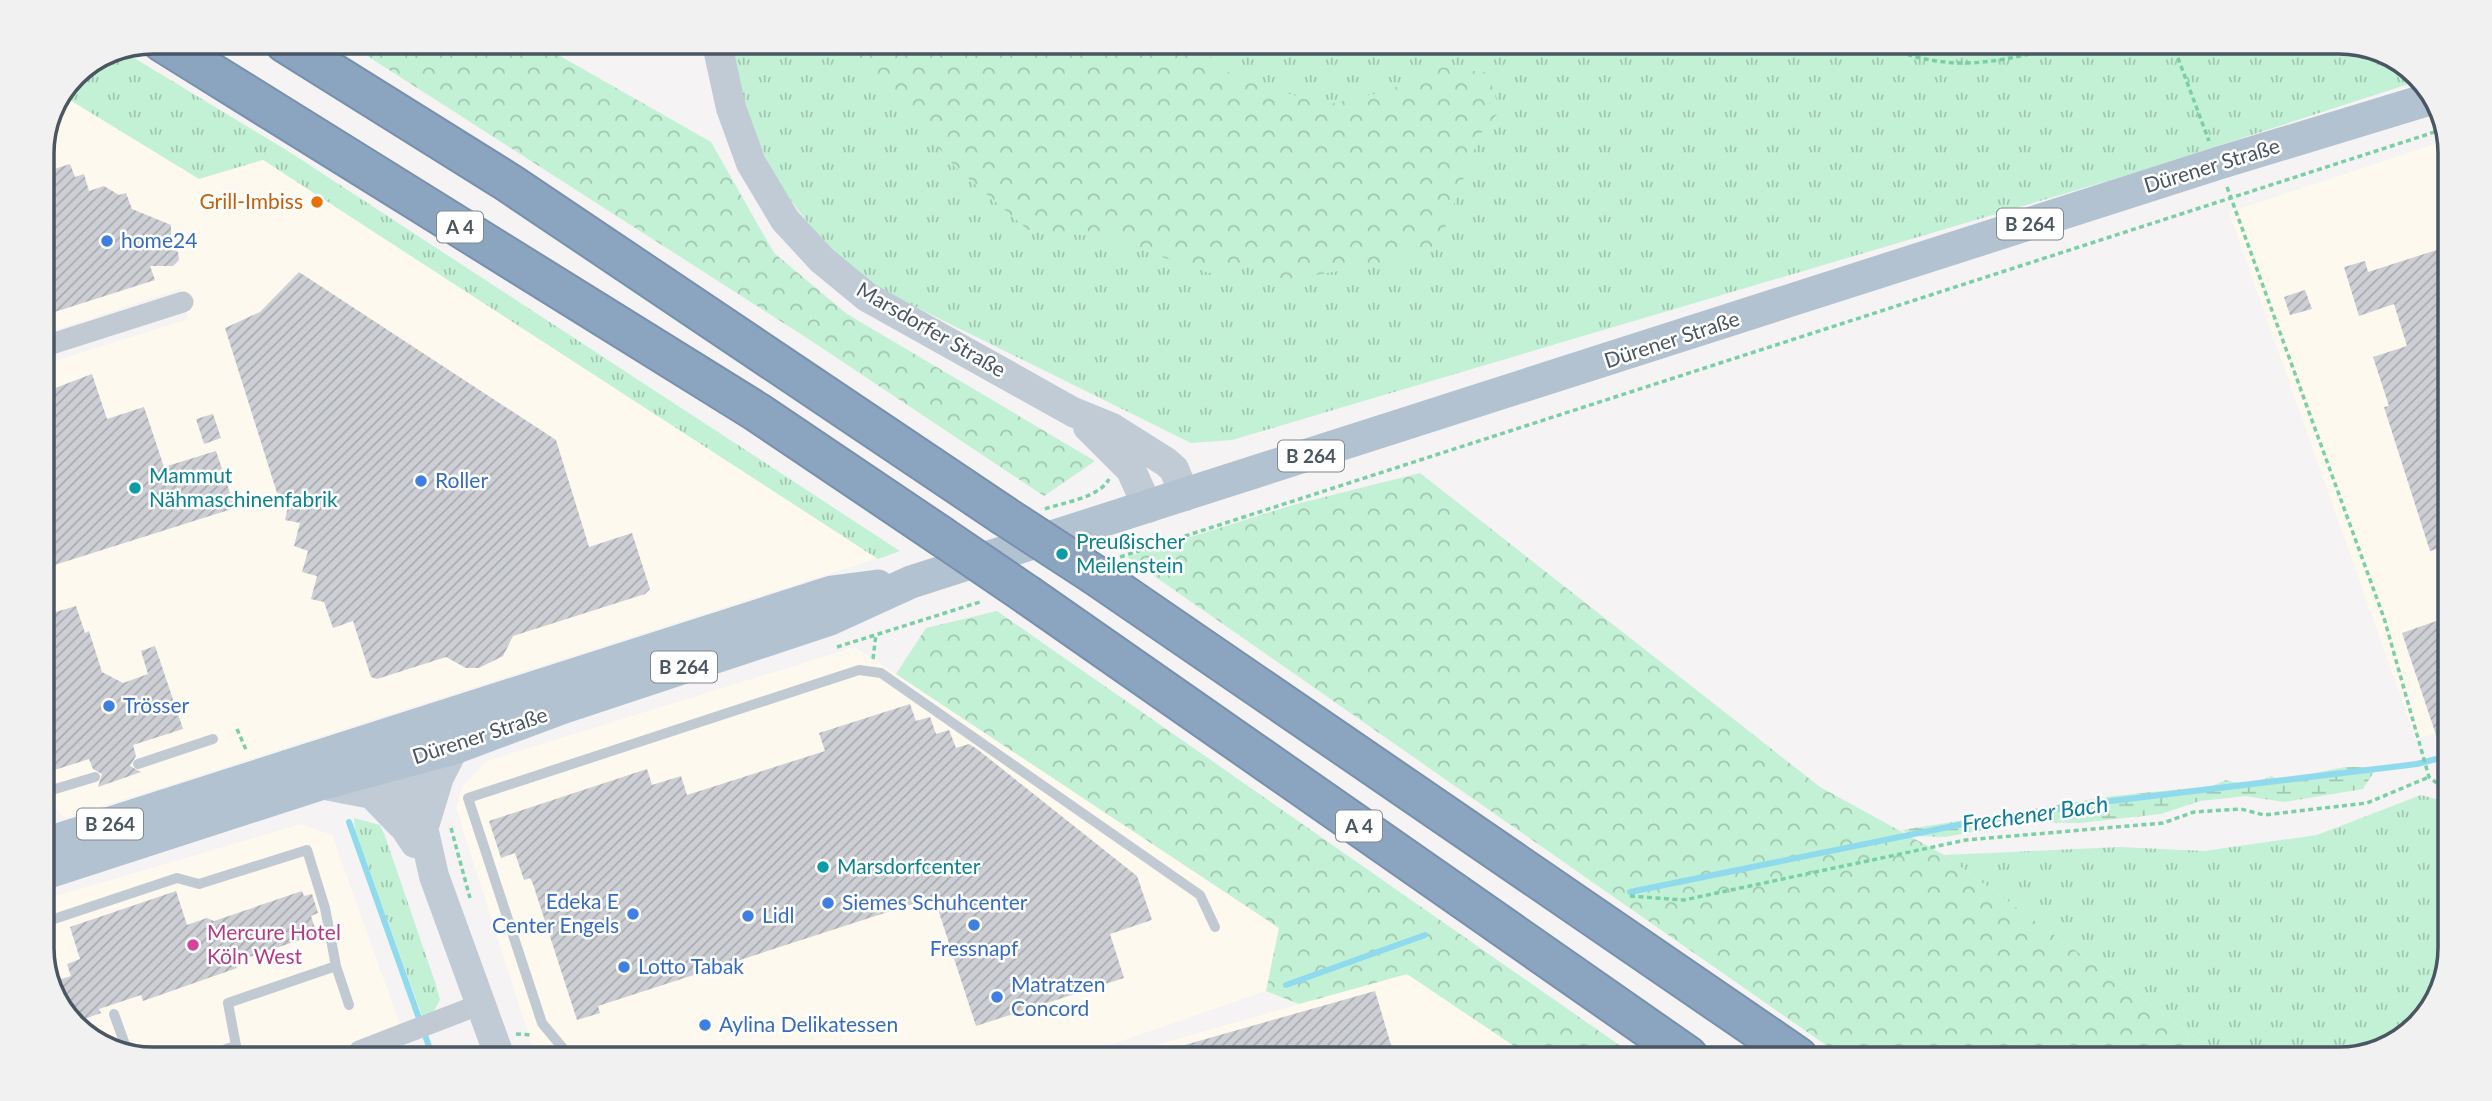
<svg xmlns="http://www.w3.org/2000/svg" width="2492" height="1101" viewBox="0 0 2492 1101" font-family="Lato,sans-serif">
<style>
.commercial{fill:#fdf9ef}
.grass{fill:url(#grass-tufts)}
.forest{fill:url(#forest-crowns)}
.wetland{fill:url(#wetland-marsh)}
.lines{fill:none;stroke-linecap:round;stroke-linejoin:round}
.stream{stroke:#90daee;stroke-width:6}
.building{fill:url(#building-hatch)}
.highway-casing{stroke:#7690ad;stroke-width:42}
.path{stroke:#7ad0a6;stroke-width:3.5;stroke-dasharray:5 3.5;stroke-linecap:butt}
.lane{stroke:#c1cad2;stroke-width:10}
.street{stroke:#c1cad2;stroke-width:21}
.secondary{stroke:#c1cbd6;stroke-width:30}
.primary{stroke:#b3c2d1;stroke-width:33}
.highway{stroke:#8ba5c1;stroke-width:38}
.highway-bridge-casing{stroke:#7690ad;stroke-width:42;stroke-linecap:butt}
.highway-bridge{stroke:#8ba5c1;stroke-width:38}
.food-dot{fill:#e8710a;stroke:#fff;stroke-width:2.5}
.shop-dot{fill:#3f7fe0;stroke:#fff;stroke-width:2.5}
.culture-dot{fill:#0f9aa8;stroke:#fff;stroke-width:2.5}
.hotel-dot{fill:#d1479c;stroke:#fff;stroke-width:2.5}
.labels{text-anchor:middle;stroke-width:5;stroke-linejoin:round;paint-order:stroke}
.shield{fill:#fff;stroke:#808990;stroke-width:2}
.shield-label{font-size:19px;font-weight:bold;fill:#4a5661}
.street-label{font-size:21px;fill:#4a5661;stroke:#fff}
.food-label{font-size:21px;fill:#c56008;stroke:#fff;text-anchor:end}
.shop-label{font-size:21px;fill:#366cbe;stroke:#fff;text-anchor:start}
.culture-label{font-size:21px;fill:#0d838f;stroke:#fff;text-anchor:start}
.hotel-label{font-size:21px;fill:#b23c85;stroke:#fff;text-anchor:start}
.water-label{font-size:23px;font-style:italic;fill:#0c7c9b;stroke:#fff}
.rim{fill:none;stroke:#4a5661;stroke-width:3.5}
</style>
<defs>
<pattern id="grass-tufts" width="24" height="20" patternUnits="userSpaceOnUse" patternTransform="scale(1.75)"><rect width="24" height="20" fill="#c3f1d5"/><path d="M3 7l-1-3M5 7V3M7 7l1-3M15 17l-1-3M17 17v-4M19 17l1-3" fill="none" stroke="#a0c6b0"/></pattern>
<pattern id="forest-crowns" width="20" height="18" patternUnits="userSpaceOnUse" patternTransform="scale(1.75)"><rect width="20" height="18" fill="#c3f1d5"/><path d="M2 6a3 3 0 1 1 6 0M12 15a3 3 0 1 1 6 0" fill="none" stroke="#a0c6b0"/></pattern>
<pattern id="wetland-marsh" width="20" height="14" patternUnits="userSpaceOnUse" patternTransform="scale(1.75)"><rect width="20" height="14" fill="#c3f1d5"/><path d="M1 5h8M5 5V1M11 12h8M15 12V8" fill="none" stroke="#a0c6b0"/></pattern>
<pattern id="building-hatch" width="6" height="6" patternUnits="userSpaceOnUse" patternTransform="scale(1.75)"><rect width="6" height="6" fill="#cdcfd5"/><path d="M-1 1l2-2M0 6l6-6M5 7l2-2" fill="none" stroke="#a8abb0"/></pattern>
</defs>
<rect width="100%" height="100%" fill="#f5f3f3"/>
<path class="commercial" d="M 126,53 L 288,151 L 900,551 L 66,818 L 50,805 L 42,808 L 42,365 L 188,319 L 180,289 L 42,334 L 42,147 L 75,74 Z
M 2447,140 L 2444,730 L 2416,740 L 2229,212 Z
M 855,647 L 1279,928 L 1266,991 L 1084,1054 L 534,1052 L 456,808 L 462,787 L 486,761 Z
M 301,824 L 332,835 L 410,1052 L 110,1050 L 61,1010 L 42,955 L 42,900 Z
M 1407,974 L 1529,1056 L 1123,1054 Z"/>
<path class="grass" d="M 728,44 L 2382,51 L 2418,81 L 2131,174 L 1232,440 L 1191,443 L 869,284 C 782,206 755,157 728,44 Z
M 126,53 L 288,151 L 900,551 L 878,559 L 263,160 L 199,179 L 65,97 L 75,74 Z
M 2421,795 L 2443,801 L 2441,991 L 2401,1040 L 2339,1059 L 2225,1059 L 1944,855 L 2120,847 L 2204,851 L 2317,835 Z
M 354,818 L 380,825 L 385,836 L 436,985 L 440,1000 L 434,1011 L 422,1016 L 355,831 Z"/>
<path class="forest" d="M 347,43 L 539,44 L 711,142 L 774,253 L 847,314 L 1095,461 L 1044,496 L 813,342 Z
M 828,45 L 1198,46 L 1234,77 L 1326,105 L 1387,91 L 1443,67 L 1488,73 L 1500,111 L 1480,134 L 1439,244 L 1390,262 L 1287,280 L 1246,267 L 1209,273 L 1103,237 L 1028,230 L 955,167 L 904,107 L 829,50 Z
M 1420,473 L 1820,787 L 1944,855 L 2225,1059 L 1843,1057 L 1127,557 L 1293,505 Z
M 997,611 L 1635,1056 L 1529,1056 L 1407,974 L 1299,1004 L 1266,991 L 1279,928 L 896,674 L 926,628 Z"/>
<path class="wetland" d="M 2345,767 L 2377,767 L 2363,789 L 2284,802 L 2245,796 L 2200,801 L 2161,814 L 2079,823 L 2025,822 L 1946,837 L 1913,836 L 1902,830 L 2113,796 L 2212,786 L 2226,780 C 2237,785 2262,782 2271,776 L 2280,780 Z"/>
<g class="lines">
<path class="stream" d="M 349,822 L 431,1052
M 1630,892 L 1973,822 L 2103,802 L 2417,764 L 2444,757
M 1286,985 L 1425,935"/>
</g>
<path class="building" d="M 70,164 L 75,177 L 84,174 L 89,191 L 104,186 L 119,195 L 126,193 L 132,209 L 171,225 L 171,246 L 178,252 L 179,260 L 173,266 L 150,266 L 155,280 L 42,316 L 42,173 Z
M 2449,246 L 2446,546 L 2430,551 L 2384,407 L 2389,406 L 2373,357 L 2407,346 L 2394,304 L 2359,316 L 2344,267 L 2365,261 L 2368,272 Z
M 299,272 L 556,440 L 589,547 L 632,533 L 650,589 L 645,594 L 513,636 L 503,656 L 479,668 L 466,668 L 446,657 L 377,679 L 371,677 L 353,621 L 333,628 L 324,602 L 311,599 L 317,576 L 302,572 L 308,551 L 294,546 L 300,523 L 285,520 L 290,497 L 277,493 L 225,328 L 260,312 Z
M 2305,290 L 2312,309 L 2290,315 L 2284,297 Z
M 92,374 L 107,419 L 144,407 L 164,467 L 216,451 L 235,508 L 42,569 L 42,393 Z
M 213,414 L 221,438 L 204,444 L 196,419 Z
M 76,606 L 85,633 L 89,631 L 102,672 L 123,683 L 148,674 L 141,651 L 155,646 L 183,729 L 133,745 L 136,756 L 130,766 L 141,772 L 98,787 L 102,774 L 93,769 L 89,759 L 42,774 L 42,616 Z
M 2445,618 L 2444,749 L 2441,750 L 2402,633 Z
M 910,704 L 916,721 L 930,717 L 936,734 L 949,730 L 956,748 L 969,744 L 977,749 L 1137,876 L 1152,920 L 1110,934 L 1124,978 L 976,1026 L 934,897 L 598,1006 L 600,1013 L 577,1020 L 533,884 L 530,878 L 524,880 L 515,853 L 501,858 L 489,821 L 647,769 L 652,785 L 681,776 L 687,795 L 825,751 L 819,733 Z
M 176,891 L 187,925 L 207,918 L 214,921 L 302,891 L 304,896 L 312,894 L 318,913 L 311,916 L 317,934 L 235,962 L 237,968 L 143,1001 L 141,995 L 99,1009 L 101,1013 L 76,1022 L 61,1010 L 52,982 L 71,976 L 67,964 L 80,959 L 70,927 Z
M 1375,991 L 1394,1055 L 1167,1054 L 1167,1050 Z"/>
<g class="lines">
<g class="highway-casing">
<path id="highway" d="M 162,42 L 757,412 L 941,536
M 285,43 L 509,183 L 1003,515
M 1095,575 L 1798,1057
M 1029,596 L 1688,1056"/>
</g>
<path class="path" d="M 1891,49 C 1951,71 1990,64 2050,49
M 2175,50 L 2209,141
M 2227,187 L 2384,618 L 2429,777 L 2443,788
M 1045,509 C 1064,502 1099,498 1109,479
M 1120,557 L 2444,129
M 837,647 L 983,601
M 873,659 L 876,634
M 237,729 L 247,752
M 451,828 L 470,898
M 1630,896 L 1684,900 L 1966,840 L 2163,823 L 2194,812 L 2241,809 L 2264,815 L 2367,803 L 2429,777
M 516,1034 L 532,1035"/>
<path class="lane" d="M 138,764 L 213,739
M 42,793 L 95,777
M 42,923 L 177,878 L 199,884 L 307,850 L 325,908 L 336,966 L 228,1003 L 237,1051
M 336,966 L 349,1005
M 114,1014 L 127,1050
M 221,1051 L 235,1046
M 566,1052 L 542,1023 L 468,798 L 859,670 L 881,673 L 1200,895 L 1215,927"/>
<path class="street" d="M 42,347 L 183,302
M 359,1051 L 481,1004"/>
<path class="secondary" d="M 717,44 L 731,108 L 751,163 L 785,220 L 822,260 L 867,297 L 1073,412 L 1112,428 L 1166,462 L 1174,469 L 1185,496
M 1088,427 L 1131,470 L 1148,508
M 403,738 L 434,876 L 498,1052
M 379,746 L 407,831 L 415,843
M 320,784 L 372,794 L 401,824
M 425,823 L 439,777 L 454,748"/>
<path class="primary" d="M 42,845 L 832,592 L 878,586
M 42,874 L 320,784 L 454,748 L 564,707 L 830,619 L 911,582 L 2219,163 L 2433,98"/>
<use href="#highway" class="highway"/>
<g class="highway-bridge-casing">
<path id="highway-bridge" d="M 1003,515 L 1095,575
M 941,536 L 1029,596"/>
</g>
<use href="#highway-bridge" class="highway-bridge"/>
</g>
<circle class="food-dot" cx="317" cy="202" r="7"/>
<g class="shop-dot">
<circle cx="107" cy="241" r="7"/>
<circle cx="421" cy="481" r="7"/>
<circle cx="109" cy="706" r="7"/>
<circle cx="828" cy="903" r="7"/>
<circle cx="633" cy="914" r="7"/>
<circle cx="748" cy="916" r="7"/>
<circle cx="974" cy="925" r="7"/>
<circle cx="624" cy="967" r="7"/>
<circle cx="997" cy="997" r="7"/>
<circle cx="705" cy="1025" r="7"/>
</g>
<g class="culture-dot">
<circle cx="135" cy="488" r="7"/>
<circle cx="1062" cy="554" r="7"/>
<circle cx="823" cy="867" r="7"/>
</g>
<circle class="hotel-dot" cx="193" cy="945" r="7"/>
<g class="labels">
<g class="shield">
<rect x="1997" y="208.5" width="66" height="31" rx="5"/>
<rect x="437" y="211.5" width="46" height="31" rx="5"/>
<rect x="1278" y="440.5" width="66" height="31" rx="5"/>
<rect x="651" y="651.5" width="66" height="31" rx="5"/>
<rect x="77" y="808.5" width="66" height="31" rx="5"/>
<rect x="1336" y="810.5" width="46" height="31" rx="5"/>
</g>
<g class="shield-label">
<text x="2030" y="231">B 264</text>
<text x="460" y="234">A 4</text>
<text x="1311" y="463">B 264</text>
<text x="684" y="674">B 264</text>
<text x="110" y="831">B 264</text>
<text x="1359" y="833">A 4</text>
</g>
<g class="street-label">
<text transform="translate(2212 166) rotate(-17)" y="7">Dürener Straße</text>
<text transform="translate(931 330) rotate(30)" y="7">Marsdorfer Straße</text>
<text transform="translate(1672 340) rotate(-18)" y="7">Dürener Straße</text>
<text transform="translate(480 736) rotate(-18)" y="7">Dürener Straße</text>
</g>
<g class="food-label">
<text x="303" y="209">Grill-Imbiss</text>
</g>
<g class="shop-label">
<text x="121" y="248">home24</text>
<text x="435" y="488">Roller</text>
<text x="123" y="713">Trösser</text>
<text x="619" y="909" text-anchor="end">Edeka E<tspan x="619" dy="24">Center Engels</tspan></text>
<text x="842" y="910">Siemes Schuhcenter</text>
<text x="762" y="923">Lidl</text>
<text x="974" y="956" text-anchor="middle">Fressnapf</text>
<text x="638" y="974">Lotto Tabak</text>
<text x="1011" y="992">Matratzen<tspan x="1011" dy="24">Concord</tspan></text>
<text x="719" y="1032">Aylina Delikatessen</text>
</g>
<g class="culture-label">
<text x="149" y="483">Mammut<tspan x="149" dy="24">Nähmaschinenfabrik</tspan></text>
<text x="1076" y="549">Preußischer<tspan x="1076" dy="24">Meilenstein</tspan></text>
<text x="837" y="874">Marsdorfcenter</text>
</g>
<g class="hotel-label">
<text x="207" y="940">Mercure Hotel<tspan x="207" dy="24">Köln West</tspan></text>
</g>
<g class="water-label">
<text transform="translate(2035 814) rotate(-8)" y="8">Frechener Bach</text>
</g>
</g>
<path d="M0 0H2492V1101H0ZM153 54H2339A99 99 0 0 1 2438 153V948A99 99 0 0 1 2339 1047H153A99 99 0 0 1 54 948V153A99 99 0 0 1 153 54Z" fill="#f1f1f2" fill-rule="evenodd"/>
<path class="rim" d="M153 54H2339A99 99 0 0 1 2438 153V948A99 99 0 0 1 2339 1047H153A99 99 0 0 1 54 948V153A99 99 0 0 1 153 54Z"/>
</svg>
